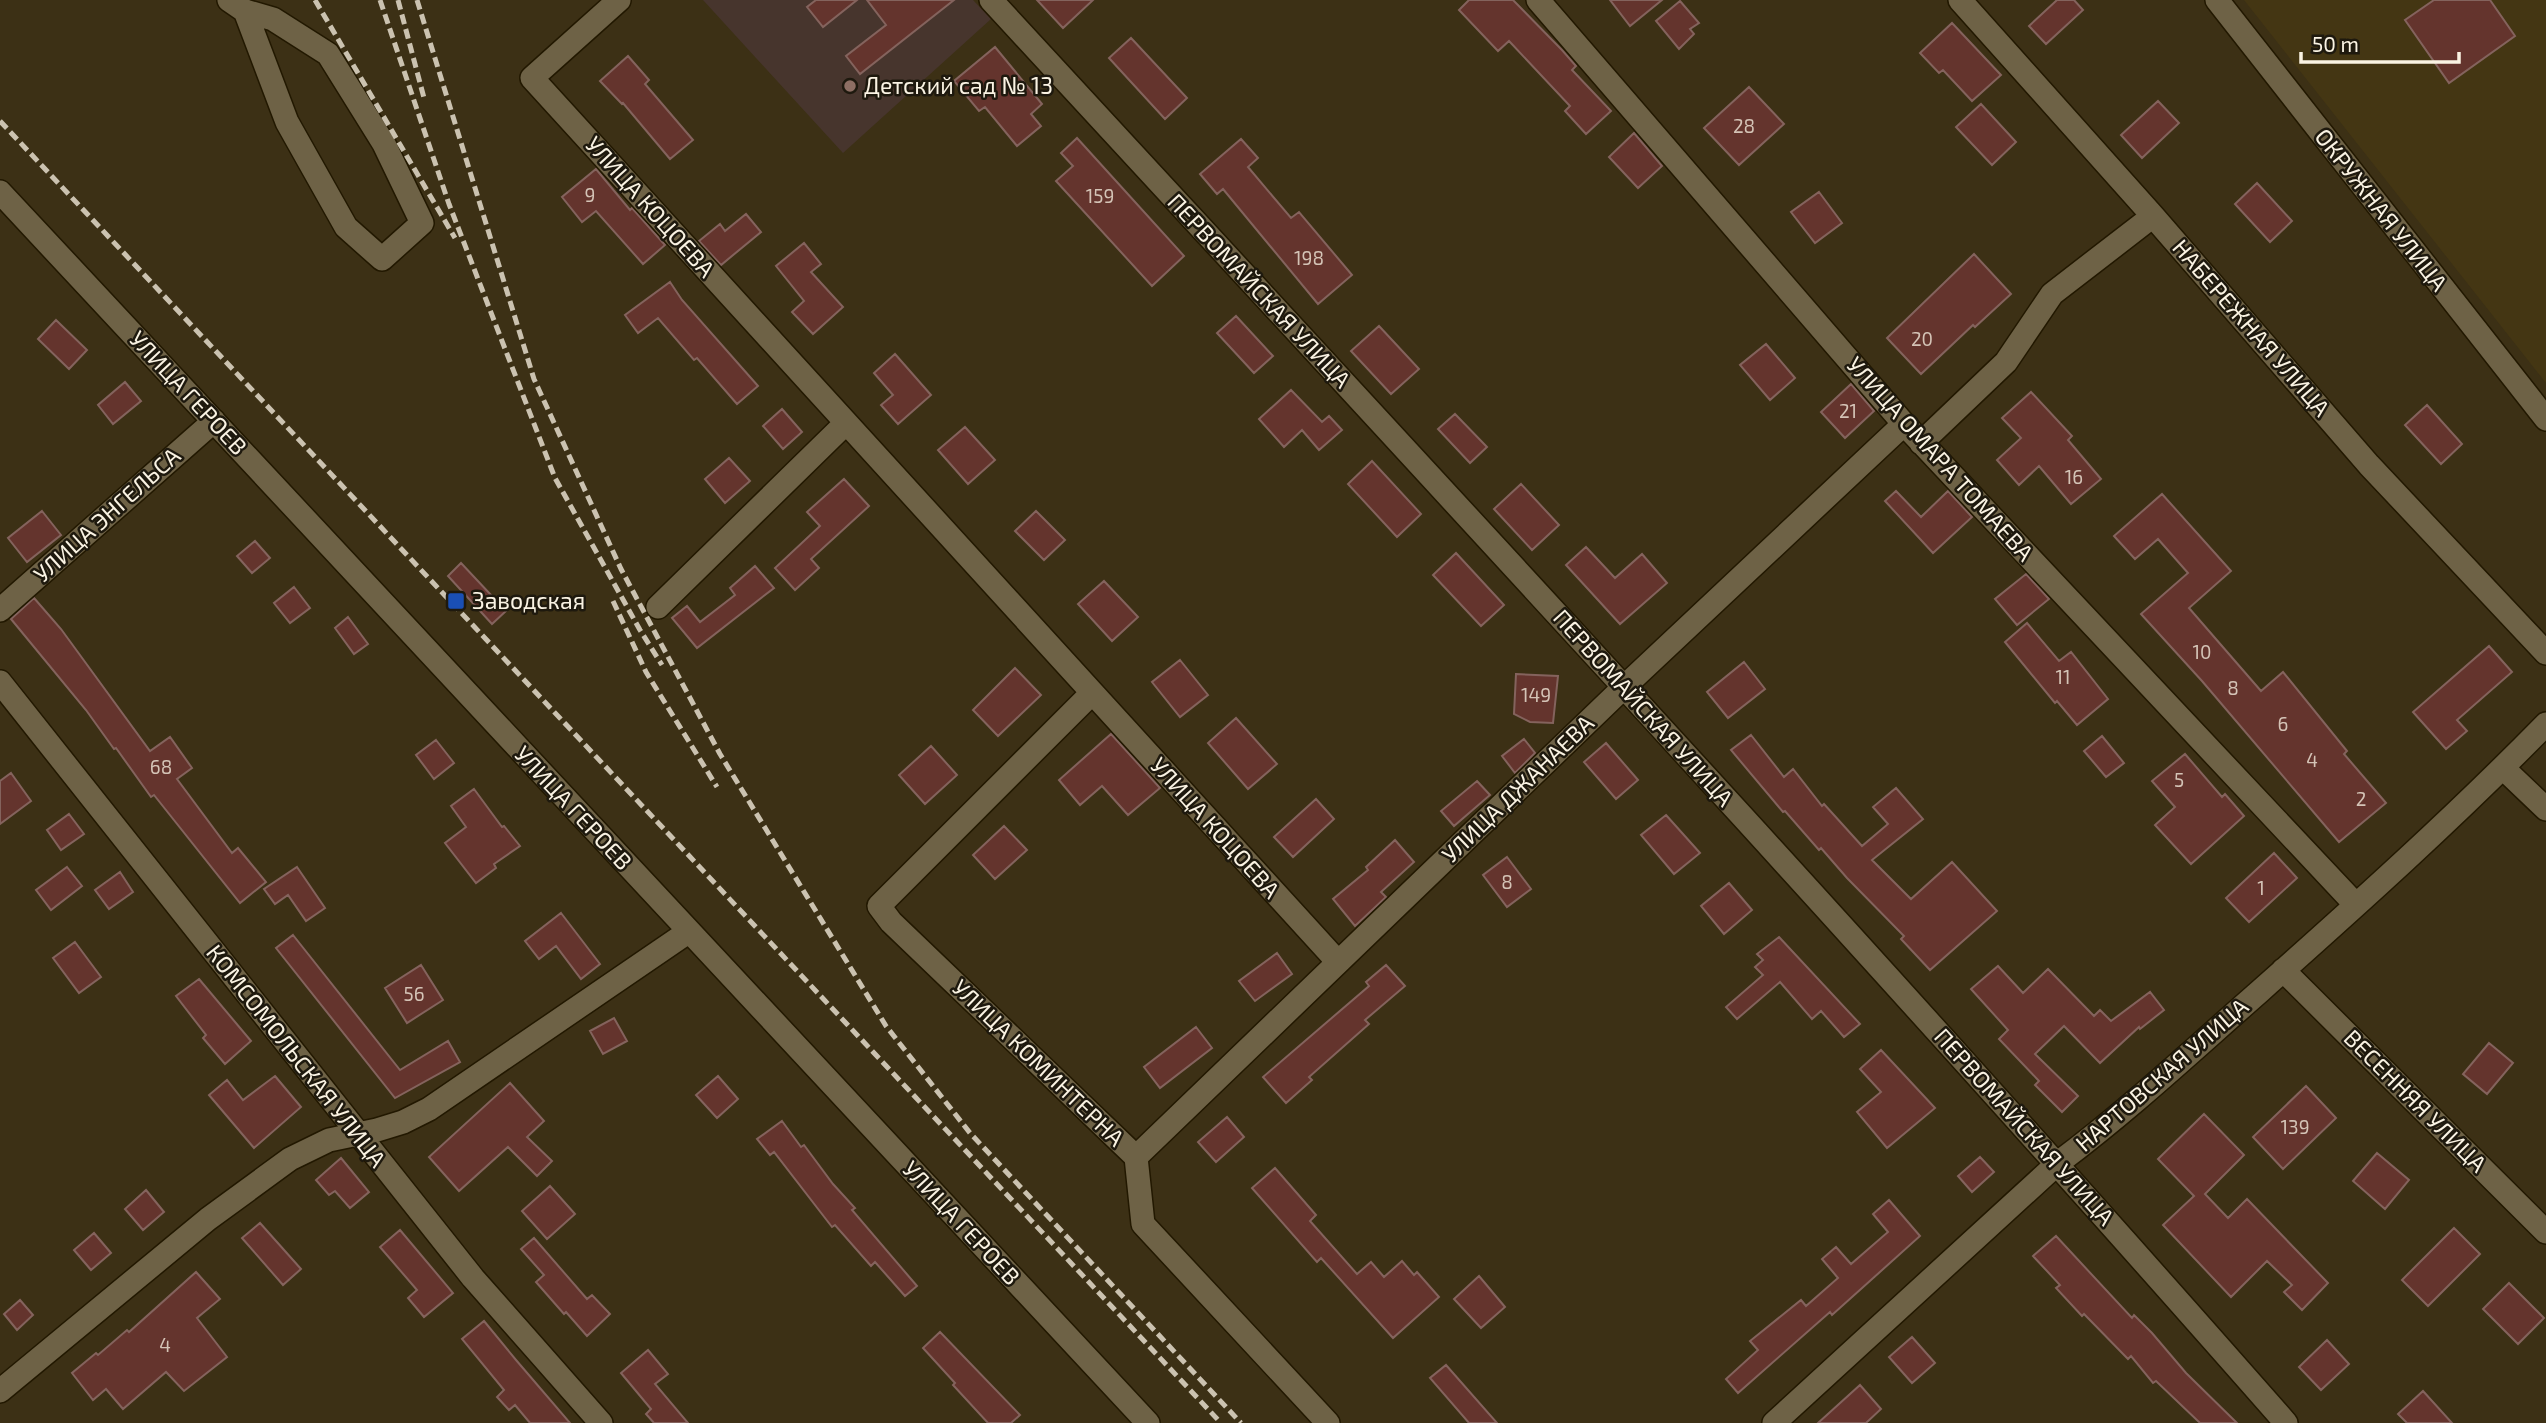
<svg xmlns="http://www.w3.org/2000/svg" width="2546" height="1423" viewBox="0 0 2546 1423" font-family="'Exo 2',sans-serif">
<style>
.built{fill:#443613}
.education{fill:#47352d}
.building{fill:#64342d;stroke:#84635d;stroke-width:2}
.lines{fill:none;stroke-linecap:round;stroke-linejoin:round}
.minor-casing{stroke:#221800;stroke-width:26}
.minor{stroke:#6e6246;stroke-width:23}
.rail{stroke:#cbc2b0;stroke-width:5;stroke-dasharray:10 5;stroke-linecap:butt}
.education-dot{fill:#8d6e63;stroke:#1e190e;stroke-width:2.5}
.transit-dot{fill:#1a4fb4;stroke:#1e190e;stroke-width:2.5}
.labels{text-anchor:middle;stroke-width:5;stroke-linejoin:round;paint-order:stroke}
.number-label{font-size:19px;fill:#d4c3b6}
.poi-label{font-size:23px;fill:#faf3e3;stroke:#1e190e;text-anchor:start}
.street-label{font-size:23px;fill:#faf3e3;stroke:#1e190e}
</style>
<rect width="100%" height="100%" fill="#3c3015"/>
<path class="built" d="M 2244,0 L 2546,0 L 2546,383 Z"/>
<path class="education" d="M 703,0 L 973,0 L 991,19 L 843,153 Z"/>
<path class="building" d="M 816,0 L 857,0 L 823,27 L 807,7 Z
M 867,0 L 954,0 L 860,74 L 846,56 L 886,25 Z
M 1037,0 L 1093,0 L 1063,28 Z
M 1469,0 L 1513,0 L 1562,50 L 1576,66 L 1572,70 L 1611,111 L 1586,134 L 1565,111 L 1570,106 L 1509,41 L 1498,51 L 1459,10 Z
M 1610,0 L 1662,0 L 1630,26 Z
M 2057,0 L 2074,0 L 2083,10 L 2046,44 L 2029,26 Z
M 2434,0 L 2490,0 L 2515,36 L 2449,83 L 2405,20 Z
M 1680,1 L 1699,23 L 1690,29 L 1694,34 L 1679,49 L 1656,21 Z
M 1952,23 L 2001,75 L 1972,101 L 1943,70 L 1939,73 L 1920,53 Z
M 1131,38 L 1187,98 L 1165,119 L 1109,58 Z
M 995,47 L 1042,104 L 1031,114 L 1041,126 L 1017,146 L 985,107 L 979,111 L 954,81 Z
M 628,56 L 649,80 L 645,84 L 693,140 L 670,159 L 623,103 L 622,104 L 600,81 Z
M 1749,87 L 1784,124 L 1739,165 L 1704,128 Z
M 2158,101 L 2179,123 L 2142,158 L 2121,135 Z
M 1981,104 L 2016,142 L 1992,165 L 1956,127 Z
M 1634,133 L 1662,166 L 1638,188 L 1609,157 Z
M 1077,138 L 1184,256 L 1152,286 L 1056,181 L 1073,166 L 1061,153 Z
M 1241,139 L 1258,158 L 1248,167 L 1291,218 L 1299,212 L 1352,275 L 1318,304 L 1223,189 L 1217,194 L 1200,174 Z
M 596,169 L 630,210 L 632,208 L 665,245 L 643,264 L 596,211 L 582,222 L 562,197 Z
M 2257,183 L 2292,221 L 2270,242 L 2235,204 Z
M 1819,192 L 1842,223 L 1815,243 L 1791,212 Z
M 746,214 L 761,232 L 721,265 L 699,241 L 720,224 L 725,231 Z
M 804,243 L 821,264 L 811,272 L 843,307 L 813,334 L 792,312 L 804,301 L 776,266 Z
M 1974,254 L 2011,294 L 1975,327 L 1973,325 L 1921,374 L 1887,338 Z
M 670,282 L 682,300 L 758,386 L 737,404 L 697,358 L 694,360 L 658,318 L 638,333 L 625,315 Z
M 1236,316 L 1273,356 L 1254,373 L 1217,333 Z
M 56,320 L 87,350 L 69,369 L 38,339 Z
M 1379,326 L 1419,369 L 1391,394 L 1351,351 Z
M 1766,344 L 1795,378 L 1770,400 L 1740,365 Z
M 895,354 L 931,395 L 898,424 L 881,405 L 893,395 L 874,373 Z
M 125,382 L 141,401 L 113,424 L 98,405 Z
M 1851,384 L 1874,411 L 1845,438 L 1821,412 Z
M 1291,390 L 1322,422 L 1329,416 L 1342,430 L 1319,450 L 1302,430 L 1284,447 L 1259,419 Z
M 2031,392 L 2072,436 L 2068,440 L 2101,479 L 2071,504 L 2039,466 L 2019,485 L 1997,460 L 2021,438 L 2002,418 Z
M 2427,405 L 2462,444 L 2441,464 L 2405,425 Z
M 782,409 L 802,432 L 783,449 L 763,426 Z
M 1455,414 L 1487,447 L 1470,463 L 1438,429 Z
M 965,427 L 995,460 L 968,484 L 938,450 Z
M 729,458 L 750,481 L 725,503 L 705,479 Z
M 1372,461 L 1421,514 L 1397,537 L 1348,484 Z
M 844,479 L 869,506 L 811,559 L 819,568 L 795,590 L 775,568 L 820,526 L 807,512 Z
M 1521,484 L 1559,525 L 1532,550 L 1494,509 Z
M 1896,491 L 1921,517 L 1948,491 L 1972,517 L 1933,553 L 1885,501 Z
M 2162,494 L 2231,571 L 2189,608 L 2261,691 L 2283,672 L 2347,751 L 2344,754 L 2386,803 L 2339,842 L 2202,681 L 2141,614 L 2188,573 L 2158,539 L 2135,559 L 2114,536 Z
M 42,511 L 61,535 L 27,562 L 8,538 Z
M 1036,511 L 1065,540 L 1044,560 L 1015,531 Z
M 255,541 L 270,558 L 252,573 L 237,556 Z
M 1586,547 L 1615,578 L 1642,554 L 1667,583 L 1620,624 L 1566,565 Z
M 1456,553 L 1504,605 L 1481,626 L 1433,575 Z
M 461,563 L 506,611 L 492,624 L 448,576 Z
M 755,566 L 774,588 L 697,648 L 672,618 L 687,606 L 700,622 L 735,595 L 730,588 Z
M 2026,574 L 2049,599 L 2017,625 L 1995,599 Z
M 1104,581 L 1138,617 L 1112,641 L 1078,604 Z
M 294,587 L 310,608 L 290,623 L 274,603 Z
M 34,598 L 61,629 L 150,751 L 170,737 L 192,768 L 177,779 L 232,853 L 238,848 L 266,882 L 240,903 L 154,795 L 151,797 L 116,748 L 114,749 L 86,710 L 11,619 Z
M 348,617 L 368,644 L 354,654 L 335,628 Z
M 2027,623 L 2059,661 L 2071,652 L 2108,699 L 2077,725 L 2057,701 L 2055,703 L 2005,642 Z
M 2489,646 L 2512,672 L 2457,720 L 2467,731 L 2446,749 L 2413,712 Z
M 1180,660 L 1208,695 L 1180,717 L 1152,682 Z
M 1744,662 L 1765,689 L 1728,718 L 1707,692 Z
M 1015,668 L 1041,695 L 998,736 L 973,710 Z
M 1516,674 L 1558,676 L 1553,723 L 1530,722 L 1514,714 Z
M 1236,718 L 1277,764 L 1248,789 L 1208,743 Z
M 1111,734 L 1160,788 L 1128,815 L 1102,786 L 1080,805 L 1059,780 Z
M 1751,735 L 1784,777 L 1793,769 L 1822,806 L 1824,804 L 1862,846 L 1888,824 L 1873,807 L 1896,788 L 1923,819 L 1872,860 L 1911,899 L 1952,862 L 1997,911 L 1930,970 L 1901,939 L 1904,936 L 1847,878 L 1821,848 L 1819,850 L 1785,811 L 1783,812 L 1731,750 Z
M 2102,736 L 2124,763 L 2106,777 L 2084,751 Z
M 1524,739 L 1535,753 L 1515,773 L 1502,756 Z
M 436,740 L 454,763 L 434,779 L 416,755 Z
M 1606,743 L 1638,780 L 1616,799 L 1584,762 Z
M 931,746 L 957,775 L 925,804 L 899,775 Z
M 2185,754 L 2222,797 L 2225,794 L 2244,816 L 2191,864 L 2155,825 L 2175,807 L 2152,781 Z
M 11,773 L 31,801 L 0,824 L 0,781 Z
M 1477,781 L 1490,795 L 1454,826 L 1441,811 Z
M 474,789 L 502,827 L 504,826 L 520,846 L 494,864 L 496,868 L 476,883 L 445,843 L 466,827 L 451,806 Z
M 1316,799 L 1334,819 L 1293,857 L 1274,837 Z
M 69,814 L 84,834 L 61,850 L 47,830 Z
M 1666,815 L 1700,853 L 1674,874 L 1641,835 Z
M 1004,826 L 1027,850 L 995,879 L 973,855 Z
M 1395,840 L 1414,862 L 1381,892 L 1386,897 L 1355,926 L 1333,899 L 1368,870 L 1366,867 Z
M 2274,853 L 2297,878 L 2249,922 L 2226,898 Z
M 1507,857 L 1531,889 L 1507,907 L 1483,875 Z
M 67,867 L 82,886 L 51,910 L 36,890 Z
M 297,867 L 325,908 L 306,921 L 288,895 L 275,904 L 264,889 Z
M 120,872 L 133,892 L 109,909 L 95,890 Z
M 1729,883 L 1752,910 L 1724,934 L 1701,906 Z
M 561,913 L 600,964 L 581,979 L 556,946 L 539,959 L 525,941 Z
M 293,935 L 400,1070 L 448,1041 L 460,1062 L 395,1098 L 276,948 Z
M 1779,937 L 1860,1024 L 1844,1037 L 1821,1011 L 1812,1019 L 1780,982 L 1737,1019 L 1726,1007 L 1763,975 L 1755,967 L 1763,960 L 1757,954 Z
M 75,942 L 101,977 L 79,993 L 53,958 Z
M 1277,953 L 1292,974 L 1255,1001 L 1239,981 Z
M 421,965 L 443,1000 L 407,1023 L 385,988 Z
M 1386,965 L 1405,986 L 1365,1020 L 1369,1024 L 1309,1077 L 1312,1080 L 1286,1103 L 1263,1077 L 1369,986 L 1366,982 Z
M 1998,966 L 2023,993 L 2048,969 L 2094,1016 L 2100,1010 L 2111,1021 L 2150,992 L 2164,1010 L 2140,1029 L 2139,1027 L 2100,1063 L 2064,1026 L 2035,1054 L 2078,1096 L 2062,1112 L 2035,1085 L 2039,1081 L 1999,1039 L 2008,1030 L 1971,989 Z
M 199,979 L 251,1041 L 225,1064 L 203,1038 L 206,1035 L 176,996 Z
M 614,1018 L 627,1041 L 603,1054 L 590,1031 Z
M 1196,1027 L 1212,1048 L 1160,1088 L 1144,1067 Z
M 2489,1043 L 2513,1063 L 2487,1094 L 2463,1074 Z
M 1881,1050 L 1935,1108 L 1887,1148 L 1857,1112 L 1881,1092 L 1860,1069 Z
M 275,1076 L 301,1107 L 254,1148 L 209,1095 L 227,1080 L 243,1100 Z
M 718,1076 L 738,1099 L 717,1118 L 696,1095 Z
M 510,1083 L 544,1121 L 527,1137 L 552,1161 L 537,1176 L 508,1147 L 459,1191 L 429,1157 Z
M 2306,1086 L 2336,1118 L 2283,1169 L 2253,1137 Z
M 2204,1114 L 2244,1155 L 2205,1194 L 2228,1218 L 2247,1199 L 2328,1283 L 2302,1310 L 2284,1292 L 2292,1285 L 2267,1261 L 2231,1297 L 2163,1225 L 2194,1196 L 2158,1159 Z
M 1227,1117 L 1244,1137 L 1216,1162 L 1198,1142 Z
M 782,1121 L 801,1147 L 804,1145 L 833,1184 L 855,1208 L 852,1210 L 917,1286 L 905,1296 L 875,1262 L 871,1266 L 835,1225 L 832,1227 L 774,1152 L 770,1155 L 757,1139 Z
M 2377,1153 L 2409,1180 L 2385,1209 L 2353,1181 Z
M 1980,1157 L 1994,1172 L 1972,1192 L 1958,1176 Z
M 341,1158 L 369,1192 L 350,1208 L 335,1191 L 329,1195 L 316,1180 Z
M 1275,1168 L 1316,1215 L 1310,1221 L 1357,1274 L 1371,1262 L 1384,1277 L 1402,1261 L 1414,1275 L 1417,1272 L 1439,1297 L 1393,1338 L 1321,1258 L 1317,1262 L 1252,1188 Z
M 550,1186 L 575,1214 L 547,1239 L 522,1211 Z
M 146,1190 L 164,1212 L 143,1230 L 125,1209 Z
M 1889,1200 L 1920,1236 L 1832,1315 L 1830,1312 L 1738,1393 L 1726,1379 L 1758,1350 L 1750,1341 L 1801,1300 L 1806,1306 L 1838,1278 L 1822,1259 L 1836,1247 L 1851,1264 L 1888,1232 L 1873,1214 Z
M 260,1223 L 301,1269 L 283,1285 L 242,1238 Z
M 2454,1228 L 2480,1254 L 2428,1306 L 2402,1280 Z
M 400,1230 L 453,1293 L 424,1317 L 408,1298 L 417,1290 L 380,1247 Z
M 94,1233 L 111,1253 L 91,1270 L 74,1250 Z
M 2056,1236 L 2132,1318 L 2134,1315 L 2152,1333 L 2186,1373 L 2237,1423 L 2200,1423 L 2156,1381 L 2153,1383 L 2131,1356 L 2128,1359 L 2084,1314 L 2082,1316 L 2056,1288 L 2060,1285 L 2033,1256 Z
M 534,1238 L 587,1299 L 592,1295 L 610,1314 L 587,1336 L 566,1312 L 564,1314 L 536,1282 L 544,1275 L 521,1249 Z
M 196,1272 L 220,1299 L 197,1318 L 227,1357 L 184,1391 L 166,1372 L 123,1409 L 106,1389 L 93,1400 L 72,1373 L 96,1353 L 98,1355 L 127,1330 L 129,1332 Z
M 1479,1276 L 1505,1307 L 1481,1328 L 1454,1299 Z
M 2509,1283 L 2544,1318 L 2518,1344 L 2483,1309 Z
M 20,1300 L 33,1315 L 17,1330 L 4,1314 Z
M 484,1321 L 516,1360 L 570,1423 L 530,1423 L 515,1405 L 509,1410 L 497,1397 L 504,1390 L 462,1339 Z
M 940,1332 L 1020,1415 L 1011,1423 L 988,1423 L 953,1385 L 955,1383 L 923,1348 Z
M 1912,1337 L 1935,1363 L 1912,1383 L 1889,1357 Z
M 2327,1340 L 2349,1364 L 2321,1390 L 2299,1367 Z
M 648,1350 L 668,1374 L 655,1384 L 688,1423 L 654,1423 L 646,1414 L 651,1409 L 621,1373 Z
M 1446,1365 L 1497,1423 L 1469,1423 L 1430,1378 Z
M 1860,1385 L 1881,1409 L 1866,1423 L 1818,1423 Z
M 2423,1391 L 2452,1423 L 2407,1423 L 2398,1414 Z"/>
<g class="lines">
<g class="minor-casing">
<path id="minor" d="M 229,0 L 245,11 L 273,19 L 328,54 L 384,144 L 422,223 L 382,259 L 346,227 L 287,122 L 245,11
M 619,0 L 532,78 L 1338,962
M 991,0 C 1426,472 1863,941 2286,1423
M 1538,0 L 1904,424 L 2356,905
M 1960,0 L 2153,216 L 2369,465 L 2546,653
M 2217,0 L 2546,419
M 0,192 L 1148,1423
M 1921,443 L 2006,362 L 2052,294 L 2153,216
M 658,607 L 846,423
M 0,610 L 214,421
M 0,682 L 473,1278 L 601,1423
M 1092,693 L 879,906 L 891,922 L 1136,1157 L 1143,1224 L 1328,1423
M 2503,768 L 2546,809
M 2283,970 L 2546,1232
M 1136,1157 L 1624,687 L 1904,424
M 0,1391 L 208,1219 L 290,1159 L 329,1140 L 377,1130 L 403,1122 L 429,1109 L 688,932
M 1774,1423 L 2058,1163 C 2129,1110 2193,1050 2259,992 C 2357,905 2455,817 2546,724"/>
</g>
<use href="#minor" class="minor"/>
<path class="rail" d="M 315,0 L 455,238
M 380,0 L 449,204 L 555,478 L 640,630 L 662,665
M 398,0 L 424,98
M 417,0 L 534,379 L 621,569 L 720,754 L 886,1026 L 970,1133 L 1241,1423
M 0,121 L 1221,1423
M 613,601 L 646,672 L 717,787"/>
</g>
<circle class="education-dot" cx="850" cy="86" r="7"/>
<rect class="transit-dot" x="447" y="592" width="18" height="18" rx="3.5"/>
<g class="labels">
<g class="number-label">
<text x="1744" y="133">28</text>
<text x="590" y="202">9</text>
<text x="1100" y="203">159</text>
<text x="1309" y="265">198</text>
<text x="1922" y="346">20</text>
<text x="1848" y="418">21</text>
<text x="2074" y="484">16</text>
<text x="2202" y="659">10</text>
<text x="2063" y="684">11</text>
<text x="2233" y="695">8</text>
<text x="1536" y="702">149</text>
<text x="2283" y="731">6</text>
<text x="2312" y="767">4</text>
<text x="161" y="774">68</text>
<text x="2179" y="787">5</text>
<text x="2361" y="806">2</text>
<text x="1507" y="889">8</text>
<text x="2261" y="895">1</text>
<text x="414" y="1001">56</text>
<text x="2295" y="1134">139</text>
<text x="165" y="1352">4</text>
</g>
<g class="poi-label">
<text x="864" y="94">Детский сад № 13</text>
<text x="472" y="609">Заводская</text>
</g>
<g class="street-label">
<text transform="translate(650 207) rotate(48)" y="8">УЛИЦА КОЦОЕВА</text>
<text transform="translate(2381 210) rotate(52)" y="8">ОКРУЖНАЯ УЛИЦА</text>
<text transform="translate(1259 291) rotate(47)" y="8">ПЕРВОМАЙСКАЯ УЛИЦА</text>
<text transform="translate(2251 328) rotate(49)" y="8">НАБЕРЕЖНАЯ УЛИЦА</text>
<text transform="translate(188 393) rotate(47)" y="8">УЛИЦА ГЕРОЕВ</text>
<text transform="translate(1940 459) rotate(48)" y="8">УЛИЦА ОМАРА ТОМАЕВА</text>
<text transform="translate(107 515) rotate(-42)" y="8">УЛИЦА ЭНГЕЛЬСА</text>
<text transform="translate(1643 708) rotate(48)" y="8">ПЕРВОМАЙСКАЯ УЛИЦА</text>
<text transform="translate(1518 789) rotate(-44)" y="8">УЛИЦА ДЖАНАЕВА</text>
<text transform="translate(573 808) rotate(47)" y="8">УЛИЦА ГЕРОЕВ</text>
<text transform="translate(1215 828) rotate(48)" y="8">УЛИЦА КОЦОЕВА</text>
<text transform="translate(296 1056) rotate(52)" y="8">КОМСОМОЛЬСКАЯ УЛИЦА</text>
<text transform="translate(1038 1063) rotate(44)" y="8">УЛИЦА КОМИНТЕРНА</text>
<text transform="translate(2162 1075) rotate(-41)" y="8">НАРТОВСКАЯ УЛИЦА</text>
<text transform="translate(2415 1101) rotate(45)" y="8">ВЕСЕННЯЯ УЛИЦА</text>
<text transform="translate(2024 1127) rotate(48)" y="8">ПЕРВОМАЙСКАЯ УЛИЦА</text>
<text transform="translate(961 1223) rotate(47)" y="8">УЛИЦА ГЕРОЕВ</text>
</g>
</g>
<path d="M2301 52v10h158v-10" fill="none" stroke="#faf3e3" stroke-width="3.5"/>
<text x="2312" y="52" font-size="21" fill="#faf3e3" stroke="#1e190e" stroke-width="5" paint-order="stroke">50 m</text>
</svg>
